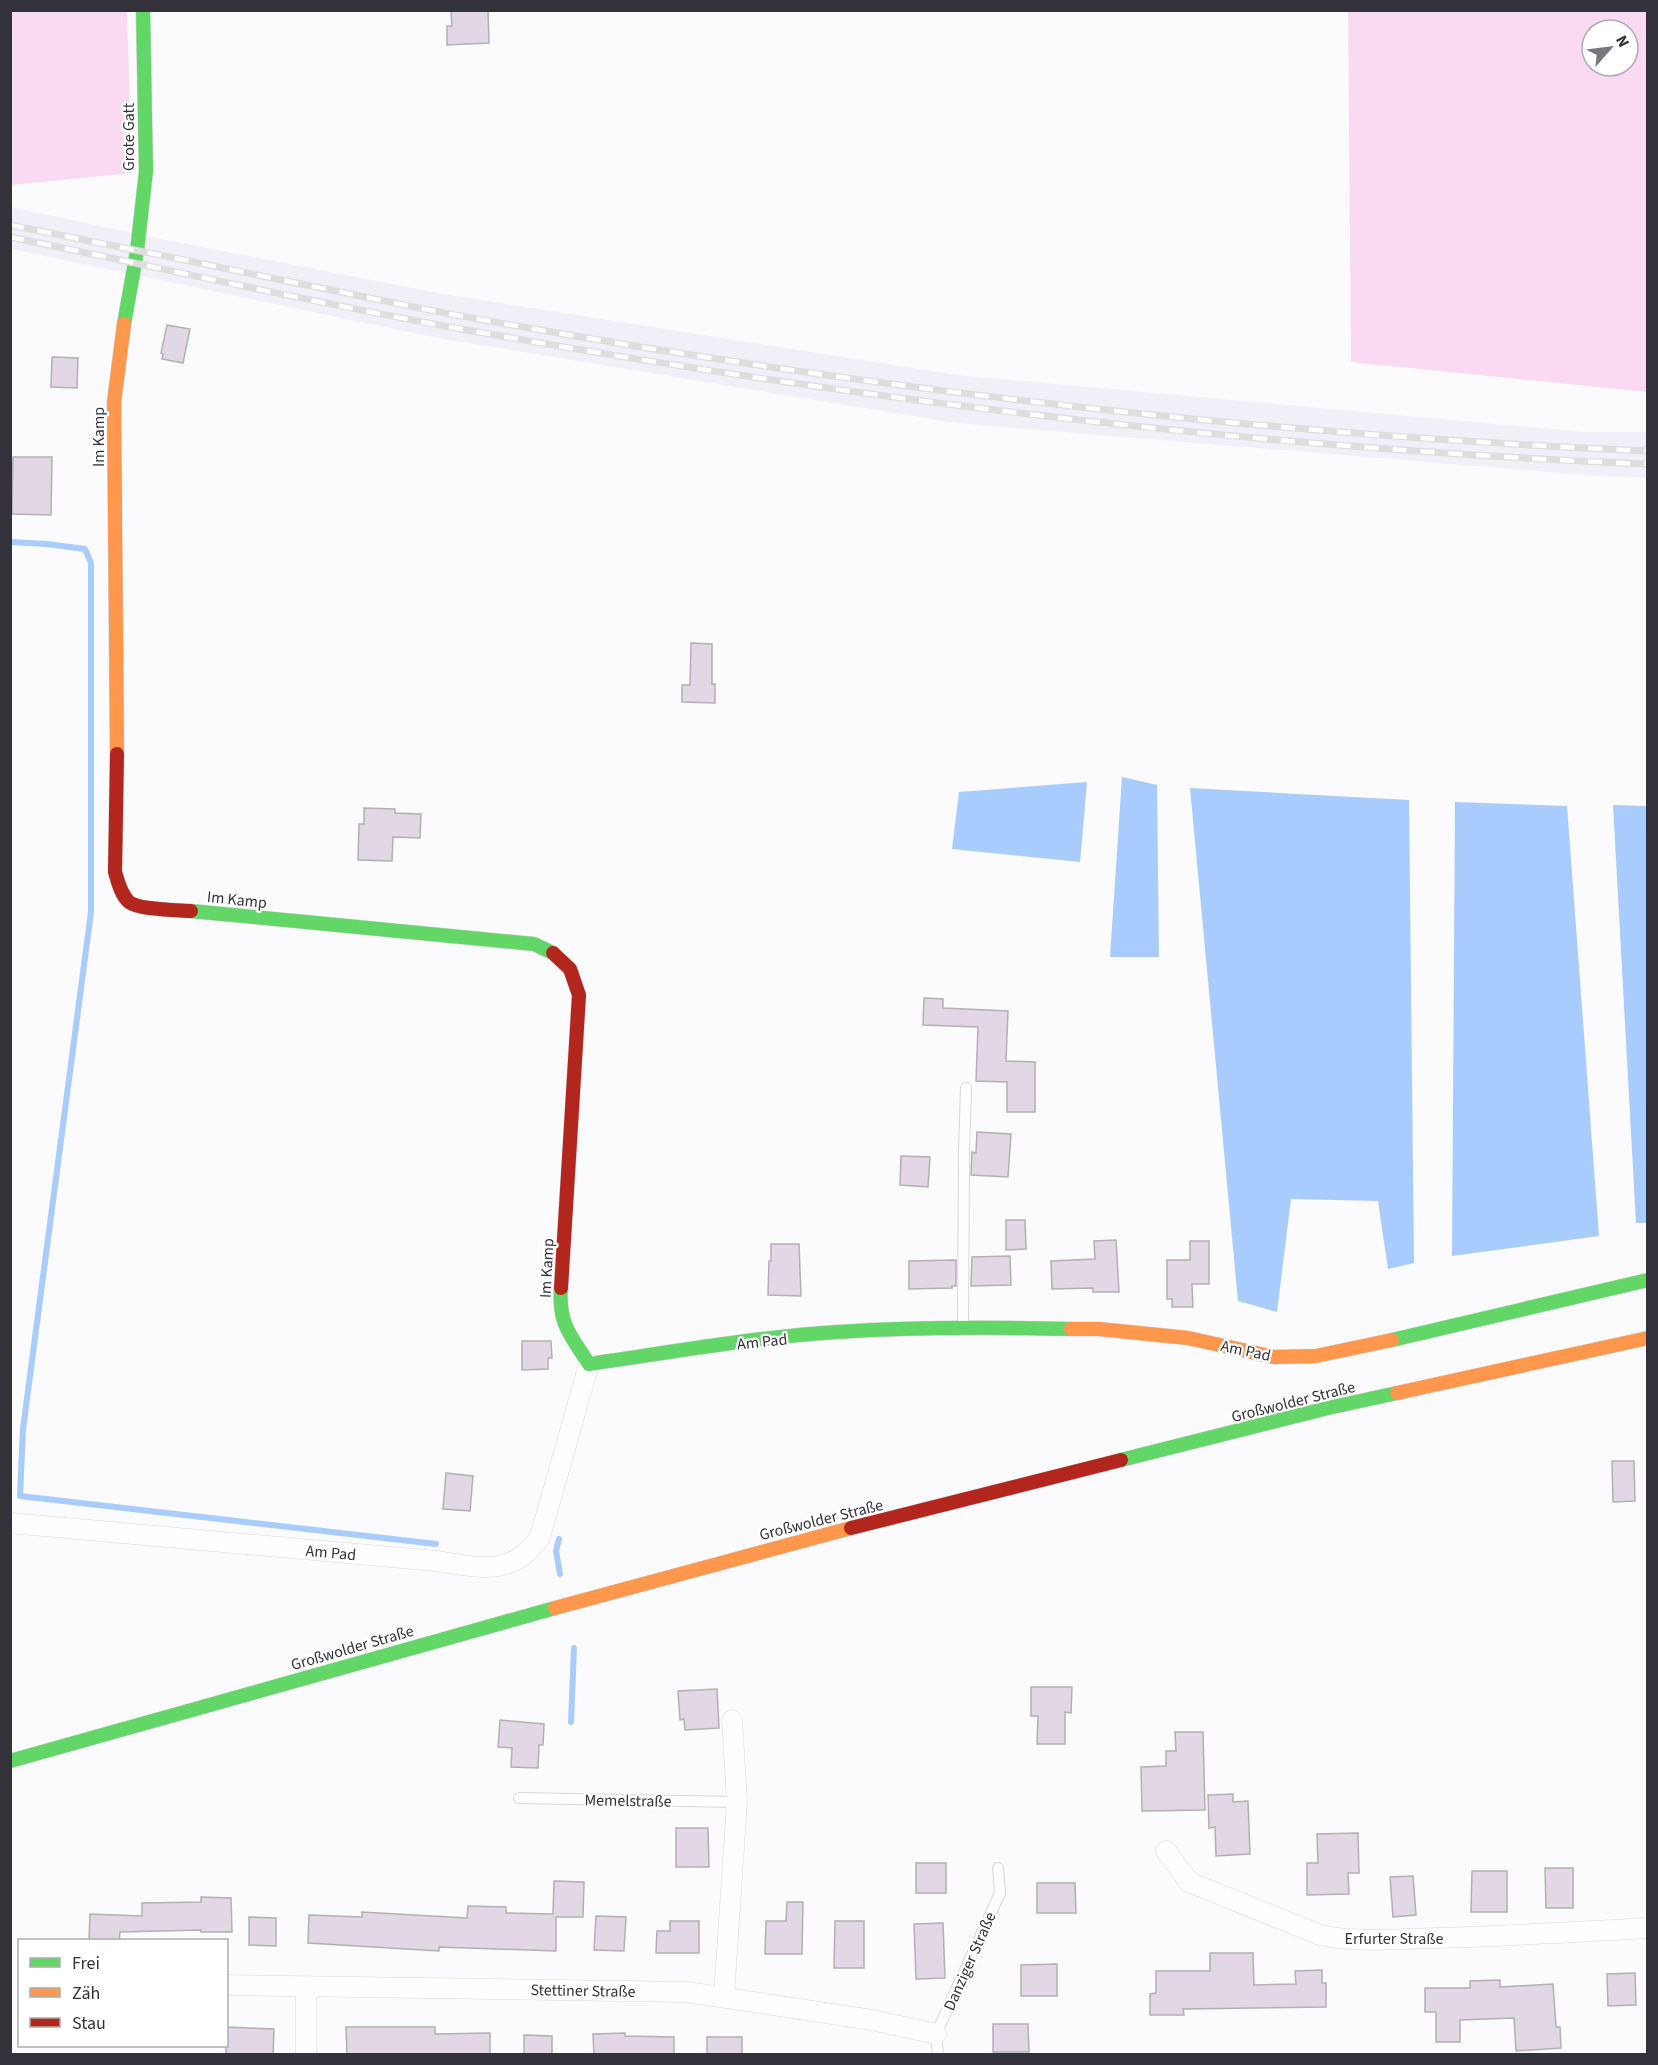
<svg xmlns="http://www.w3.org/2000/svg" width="1658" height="2065" viewBox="0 0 1658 2065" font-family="'Source Sans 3',sans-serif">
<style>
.built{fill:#f2eff9}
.green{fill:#fadaf2;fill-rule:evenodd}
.water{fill:#a8ccfd}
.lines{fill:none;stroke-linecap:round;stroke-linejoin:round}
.stream{stroke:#a8ccfd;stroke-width:6}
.building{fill:#e1d7e5;stroke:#b2b0b3;stroke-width:1.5}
.lane-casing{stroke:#d8d7db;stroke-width:12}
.street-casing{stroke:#d8d7db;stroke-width:21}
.fast-casing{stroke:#d8d7db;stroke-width:15}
.slow-casing{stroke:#d8d7db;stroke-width:15}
.jam-casing{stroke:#d8d7db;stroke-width:15}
.lane{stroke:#fefeff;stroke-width:10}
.street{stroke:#fefeff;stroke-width:20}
.fast{stroke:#63d668;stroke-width:14}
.slow{stroke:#ff974d;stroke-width:14}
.jam{stroke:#b3261e;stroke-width:14}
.rail-casing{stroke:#dedede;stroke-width:7}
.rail{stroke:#fff;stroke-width:4.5;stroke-dasharray:14;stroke-linecap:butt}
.labels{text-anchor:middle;stroke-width:4.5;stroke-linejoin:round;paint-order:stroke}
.street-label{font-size:16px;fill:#333139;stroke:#fff}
</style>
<rect width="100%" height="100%" fill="#fbfafc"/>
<path class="built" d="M 11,207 L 151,237 L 443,294 L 957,375 L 1584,432 L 1647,432 L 1647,478 L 1584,475 L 956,423 L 438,338 L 11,249 Z"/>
<path class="green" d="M 11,11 L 127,11 L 132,173 L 11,185 Z
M 1348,11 L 1647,11 L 1647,392 L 1351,362 ZM 1592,30 L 1628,30 L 1628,66 L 1592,66 Z"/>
<path class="water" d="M 1122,777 L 1157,785 L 1159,957 L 1110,957 Z
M 1087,782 L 1080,862 L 952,849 L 959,792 Z
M 1190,788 L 1409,800 L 1414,1263 L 1388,1269 L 1378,1201 L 1291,1199 L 1277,1312 L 1238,1301 Z
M 1455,802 L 1567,806 L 1599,1236 L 1452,1256 Z
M 1613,805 L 1647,806 L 1647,1223 L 1636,1223 Z"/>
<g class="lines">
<path class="stream" d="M 10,542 L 47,544 L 85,549 L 91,563 L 91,912 L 23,1429 L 20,1496 L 436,1544
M 559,1539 L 556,1551 L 560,1574
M 571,1722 L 574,1648"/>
</g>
<path class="building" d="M 456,10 L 488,10 L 489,43 L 447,45 L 447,26 L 452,26 L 451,12 Z
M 167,325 L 190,329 L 183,363 L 162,359 L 163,354 L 161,353 Z
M 52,357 L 78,358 L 77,388 L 51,387 Z
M 13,457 L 52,457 L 51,515 L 12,514 Z
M 691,643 L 712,644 L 712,684 L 715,684 L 715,703 L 682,702 L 682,685 L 690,685 Z
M 364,808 L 395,809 L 395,813 L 421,814 L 420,838 L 393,837 L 392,861 L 358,860 L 359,824 L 364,824 Z
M 924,998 L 943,999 L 943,1008 L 1008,1011 L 1006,1061 L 1035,1062 L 1035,1112 L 1007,1112 L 1007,1082 L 976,1081 L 978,1027 L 923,1025 Z
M 977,1132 L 1011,1134 L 1008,1177 L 971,1175 L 972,1152 L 976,1153 Z
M 901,1156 L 930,1157 L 928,1187 L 900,1185 Z
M 1006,1220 L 1025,1220 L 1026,1249 L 1006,1250 Z
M 1116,1240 L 1119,1292 L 1093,1292 L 1093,1288 L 1052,1289 L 1051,1261 L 1095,1259 L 1094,1241 Z
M 1190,1241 L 1209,1241 L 1209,1284 L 1192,1284 L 1193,1307 L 1172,1307 L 1172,1299 L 1167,1299 L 1167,1260 L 1190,1260 Z
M 771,1244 L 799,1244 L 801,1296 L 768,1295 L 769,1261 L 771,1261 Z
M 1010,1256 L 1011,1285 L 971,1286 L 972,1257 Z
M 956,1260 L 956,1286 L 952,1286 L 952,1288 L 909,1289 L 909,1261 Z
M 522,1341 L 551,1341 L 552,1358 L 548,1358 L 548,1369 L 522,1370 Z
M 1612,1461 L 1634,1461 L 1635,1501 L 1613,1502 Z
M 446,1473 L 473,1476 L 470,1511 L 443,1509 Z
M 1031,1687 L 1072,1687 L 1071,1713 L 1065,1712 L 1065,1744 L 1037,1744 L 1038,1716 L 1031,1716 Z
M 717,1689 L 719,1728 L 685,1730 L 684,1719 L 680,1720 L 678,1691 Z
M 500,1720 L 544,1724 L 543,1745 L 539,1745 L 538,1768 L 511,1767 L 512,1748 L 498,1747 Z
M 1175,1732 L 1203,1732 L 1205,1810 L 1142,1811 L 1141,1767 L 1166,1766 L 1166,1751 L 1176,1751 Z
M 1233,1794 L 1233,1802 L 1248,1801 L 1250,1854 L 1216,1856 L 1215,1827 L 1209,1828 L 1208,1795 Z
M 676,1828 L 708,1828 L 709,1867 L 676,1867 Z
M 1358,1833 L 1359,1873 L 1348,1873 L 1349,1894 L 1307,1895 L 1307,1863 L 1318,1863 L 1317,1834 Z
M 916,1863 L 946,1863 L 946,1893 L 916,1893 Z
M 1545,1868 L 1573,1868 L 1573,1908 L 1546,1908 Z
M 1472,1871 L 1507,1871 L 1507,1912 L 1471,1912 Z
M 1413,1876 L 1416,1915 L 1393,1917 L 1390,1877 Z
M 554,1881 L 584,1882 L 583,1917 L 556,1917 L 556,1951 L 439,1947 L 439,1951 L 308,1943 L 309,1915 L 362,1917 L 362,1912 L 467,1918 L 468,1906 L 506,1907 L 506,1913 L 553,1914 Z
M 1037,1883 L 1075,1883 L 1076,1913 L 1037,1913 Z
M 201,1897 L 231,1898 L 232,1932 L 201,1932 L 201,1930 L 120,1932 L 119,1941 L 89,1941 L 90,1914 L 142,1916 L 142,1903 L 201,1902 Z
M 787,1902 L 803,1902 L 802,1954 L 765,1954 L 766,1921 L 786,1921 Z
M 596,1916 L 626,1917 L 624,1951 L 594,1950 Z
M 249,1917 L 276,1918 L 276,1946 L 249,1945 Z
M 670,1921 L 699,1921 L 699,1953 L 656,1953 L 657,1931 L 670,1931 Z
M 835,1921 L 864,1921 L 864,1968 L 834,1968 Z
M 943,1923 L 945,1978 L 916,1979 L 914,1924 Z
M 1210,1953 L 1253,1953 L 1254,1985 L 1296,1984 L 1295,1971 L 1322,1970 L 1322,1983 L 1326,1983 L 1326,2007 L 1183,2009 L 1184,2015 L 1150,2015 L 1150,1994 L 1156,1993 L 1156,1971 L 1210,1971 Z
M 1057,1964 L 1057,1996 L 1021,1996 L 1021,1965 Z
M 1635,1973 L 1636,2005 L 1608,2006 L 1607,1974 Z
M 1500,1980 L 1500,1987 L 1553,1984 L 1556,2027 L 1560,2027 L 1561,2048 L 1516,2051 L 1514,2018 L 1460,2020 L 1460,2042 L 1436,2042 L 1436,2012 L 1425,2012 L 1425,1988 L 1470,1988 L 1470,1981 Z
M 993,2024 L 1028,2024 L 1029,2052 L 993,2052 Z
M 226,2027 L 274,2029 L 273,2055 L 226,2055 Z
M 346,2027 L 435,2027 L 435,2034 L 490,2033 L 490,2055 L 347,2055 Z
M 625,2033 L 625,2036 L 674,2037 L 674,2055 L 594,2055 L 593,2034 Z
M 524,2035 L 552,2036 L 552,2055 L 524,2055 Z
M 707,2037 L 742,2037 L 742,2055 L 707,2055 Z"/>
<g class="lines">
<g class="lane-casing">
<path id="lane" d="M 963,1326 L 964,1152 L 966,1088
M 519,1798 L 737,1802
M 938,2054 L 936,2034 L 1000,1893 L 998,1868"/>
</g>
<g class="street-casing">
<path id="street" d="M 10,1523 L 436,1561 C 478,1567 512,1578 540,1537 L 589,1364
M 1166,1851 L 1189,1882 L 1320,1935 C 1357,1943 1397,1939 1435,1938 C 1506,1936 1577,1932 1648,1928
M 226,1985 L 687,1992 L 872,2020 L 936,2034
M 724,1996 L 737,1802 L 732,1720
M 306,2054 L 306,1987"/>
</g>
<g class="fast-casing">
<path id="fast" d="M 124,324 L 137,251 L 146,171 L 143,10
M 191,911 L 534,944 L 553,953
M 561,1288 C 558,1324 571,1336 589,1364 C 672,1352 755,1337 838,1332 C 916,1327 994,1327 1071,1329
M 1392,1340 L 1648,1280
M 1121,1460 L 1328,1408 L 1397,1393
M 10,1761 L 555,1608"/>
</g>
<g class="slow-casing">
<path id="slow" d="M 117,754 L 114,402 L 124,324
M 1071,1329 L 1099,1329 L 1188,1338 L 1274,1357 L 1316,1356 L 1392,1340
M 1397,1393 L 1648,1338
M 555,1608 L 851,1528"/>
</g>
<g class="jam-casing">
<path id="jam" d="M 117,754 L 115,872 C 118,882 121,895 129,902 C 139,910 177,910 191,911
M 553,953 L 570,969 L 579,995 L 561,1288
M 851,1528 L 1121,1460"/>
</g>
<use href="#lane" class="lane"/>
<use href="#street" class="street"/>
<use href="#fast" class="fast"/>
<use href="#slow" class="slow"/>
<use href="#jam" class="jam"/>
<g class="rail-casing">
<path id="rail" d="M 10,225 C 105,244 201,263 296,283 C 353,294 410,307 467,317 C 857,388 1252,434 1648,451
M 10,237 C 162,268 314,303 467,330 C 857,400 1252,448 1648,464"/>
</g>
<use href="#rail" class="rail"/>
</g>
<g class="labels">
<g class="street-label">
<text transform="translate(128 137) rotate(-90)" y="6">Grote Gatt</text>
<text transform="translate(98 437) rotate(-90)" y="6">Im Kamp</text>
<text transform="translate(237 899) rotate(6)" y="6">Im Kamp</text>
<text transform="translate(546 1268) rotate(-87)" y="6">Im Kamp</text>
<text transform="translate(762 1341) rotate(-6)" y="6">Am Pad</text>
<text transform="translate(1246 1350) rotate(12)" y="6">Am Pad</text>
<text transform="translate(1293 1401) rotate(-14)" y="6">Großwolder Straße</text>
<text transform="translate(821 1519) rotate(-14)" y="6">Großwolder Straße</text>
<text transform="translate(331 1552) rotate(5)" y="6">Am Pad</text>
<text transform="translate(352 1647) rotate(-16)" y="6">Großwolder Straße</text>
<text transform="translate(628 1800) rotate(1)" y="6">Memelstraße</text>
<text x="1394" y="1944">Erfurter Straße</text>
<text transform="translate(969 1961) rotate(-66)" y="6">Danziger Straße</text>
<text transform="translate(583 1990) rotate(1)" y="6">Stettiner Straße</text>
</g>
</g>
<rect width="1658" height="2065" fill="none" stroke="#333139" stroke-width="24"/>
<rect x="18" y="1939" width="210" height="108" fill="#ffffff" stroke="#adadb0" stroke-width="1.5"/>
<rect x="30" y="1958" width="30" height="9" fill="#63d668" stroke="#adadb0" stroke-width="1.5"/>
<text x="72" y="1969" font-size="18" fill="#333139">Frei</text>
<rect x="30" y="1988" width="30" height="9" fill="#ff974d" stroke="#adadb0" stroke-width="1.5"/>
<text x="72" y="1999" font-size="18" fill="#333139">Zäh</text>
<rect x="30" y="2018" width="30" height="9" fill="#b3261e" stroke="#adadb0" stroke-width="1.5"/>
<text x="72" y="2029" font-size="18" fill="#333139">Stau</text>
<g transform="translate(1610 48) rotate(62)"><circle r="28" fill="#ffffff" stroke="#adadb0" stroke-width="1.5"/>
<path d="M0-4.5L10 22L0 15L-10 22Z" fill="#79777d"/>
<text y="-9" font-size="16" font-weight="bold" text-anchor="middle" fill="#333139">N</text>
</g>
</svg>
